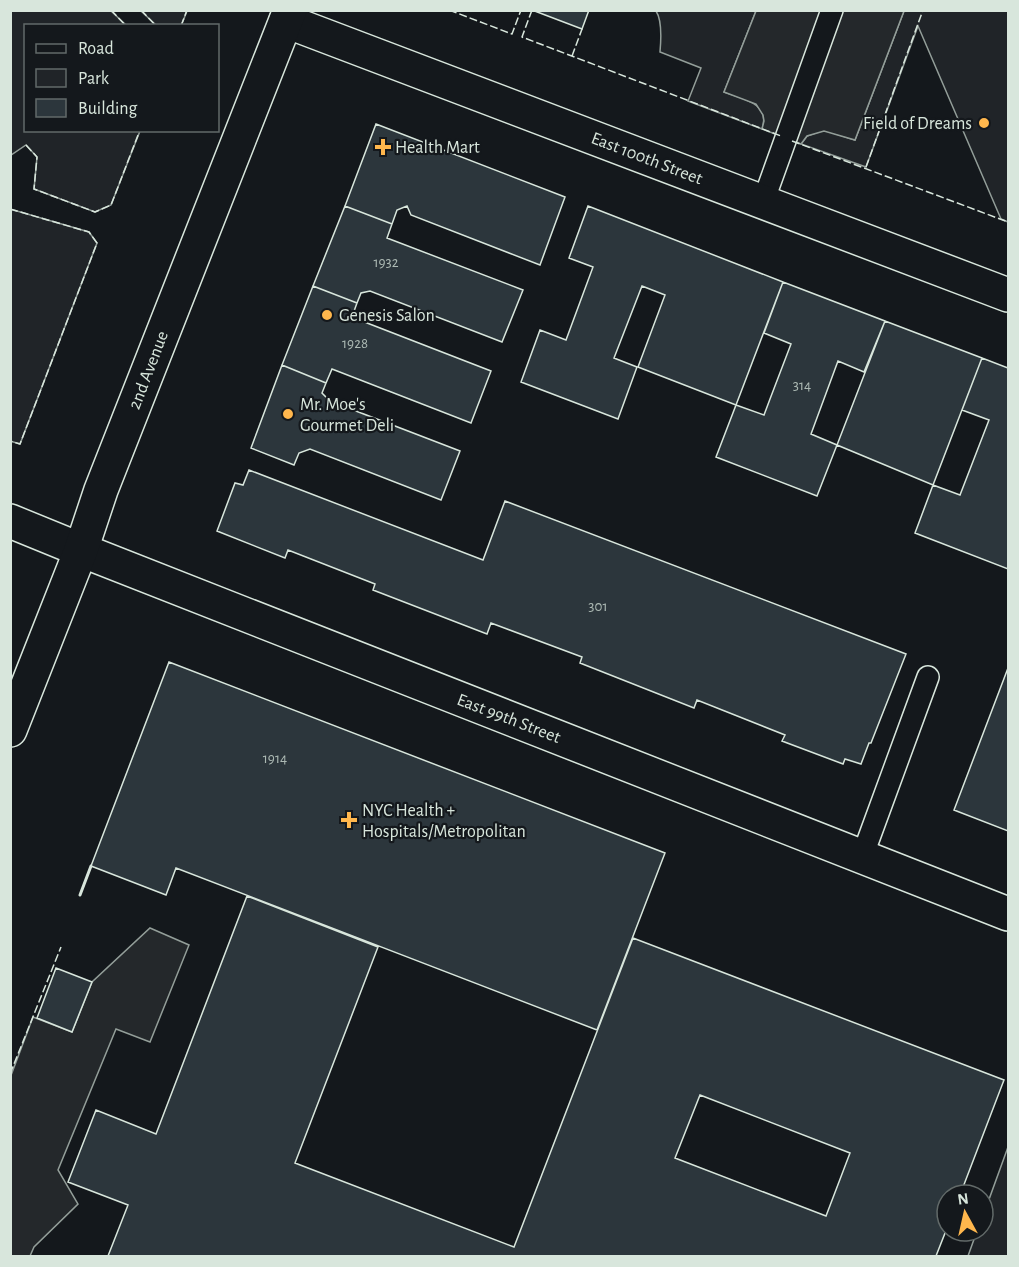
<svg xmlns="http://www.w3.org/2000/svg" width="1019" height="1267" viewBox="0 0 1019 1267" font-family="'Alegreya Sans',sans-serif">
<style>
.green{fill:#202428;stroke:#939e99;stroke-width:1.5}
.parking{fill:#24282b;stroke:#939e99;stroke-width:1.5}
.building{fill:#2c363c;stroke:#d8e6dc;stroke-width:1.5;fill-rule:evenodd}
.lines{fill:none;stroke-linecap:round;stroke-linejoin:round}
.lane-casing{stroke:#d8e6dc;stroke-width:24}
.street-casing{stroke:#d8e6dc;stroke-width:36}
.primary-casing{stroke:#d8e6dc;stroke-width:36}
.lane{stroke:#14181c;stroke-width:21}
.street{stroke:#14181c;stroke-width:33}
.primary{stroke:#14181c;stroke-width:33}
.fence{stroke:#d8e6dc;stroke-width:1.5;stroke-dasharray:8 3;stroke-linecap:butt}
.wall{stroke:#d8e6dc;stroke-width:3}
.poi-dot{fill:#ffb74d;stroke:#14181c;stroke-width:2}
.labels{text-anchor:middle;stroke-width:4.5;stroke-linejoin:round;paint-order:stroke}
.number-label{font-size:15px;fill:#adbab4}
.poi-label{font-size:18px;fill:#d8e6dc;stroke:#14181c;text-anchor:start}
.street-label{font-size:18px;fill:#d8e6dc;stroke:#14181c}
</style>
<rect width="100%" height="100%" fill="#14181c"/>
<path class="green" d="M 11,10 L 111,11 L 126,25 L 26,26 L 26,130 L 140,131 L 111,205 L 95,212 L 34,189 L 37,157 L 26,145 L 11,155 Z
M 141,11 L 187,11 L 181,26 L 156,25 Z
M 656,11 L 756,11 L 724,92 C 743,99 771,103 762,129 L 688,101 L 701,68 L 660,52 C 661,41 662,20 656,11 Z
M 904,11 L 1008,11 L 1008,222 L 1001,219 L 918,26 L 866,167 L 801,144 L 807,136 L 824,130 L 855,140 Z
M 10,209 L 89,232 L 97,243 L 20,444 L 10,441 Z
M 1008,1147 L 1008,1256 L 968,1256 L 977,1231 L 983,1231 L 983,1216 Z"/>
<path class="parking" d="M 756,11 L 904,11 L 855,140 L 824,131 L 807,136 L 801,144 L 762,129 L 764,121 L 763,115 L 756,104 L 724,92 Z
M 150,928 L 189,945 L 150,1042 L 116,1029 L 58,1170 L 78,1204 L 34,1247 L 30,1256 L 11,1256 L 10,1078 L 33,1017 L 72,1032 L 92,982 Z"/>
<path class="building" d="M 532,10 L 589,10 L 582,29 Z
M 376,124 L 565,197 L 540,265 L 411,215 L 407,206 L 397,210 L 392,224 L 345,206 Z
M 345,206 L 392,224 L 387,238 L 523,290 L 502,342 L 370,291 L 361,293 L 357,303 L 313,286 Z
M 588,206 L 783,282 L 736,405 L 638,367 L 665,295 L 642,286 L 614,358 L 637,367 L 618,419 L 521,382 L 540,330 L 566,340 L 593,267 L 569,258 Z
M 783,282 L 885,321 L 864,372 L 838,361 L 811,434 L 837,445 L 817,496 L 716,457 L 736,405 L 764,415 L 770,399 L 791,344 L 764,333 Z
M 313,286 L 357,303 L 353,314 L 362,321 L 491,371 L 471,423 L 332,369 L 326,383 L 282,365 Z
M 885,321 L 982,358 L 933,485 L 837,445 Z
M 982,358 L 1008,368 L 1008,569 L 915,533 L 933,485 L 960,495 L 989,420 L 962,410 Z
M 282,365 L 326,383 L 322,393 L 330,401 L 460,451 L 441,500 L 310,449 L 299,453 L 294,465 L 251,448 Z
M 249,470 L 483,560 L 505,501 L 906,654 L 871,743 L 869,743 L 861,764 L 845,759 L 843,764 L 782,741 L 785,735 L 697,700 L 694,708 L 580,663 L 582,657 L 491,623 L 487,634 L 373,590 L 375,584 L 288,550 L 285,558 L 217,531 L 235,483 L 243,485 Z
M 169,662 L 665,853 L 597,1030 L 176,868 L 166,895 L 91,866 Z
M 1008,668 L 1008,831 L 954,810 Z
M 247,896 L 378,947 L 295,1163 L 514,1247 L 633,938 L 1004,1080 L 960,1195 L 947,1195 L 947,1228 L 936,1256 L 108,1256 L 128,1205 L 68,1182 L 96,1110 L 156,1134 ZM 700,1095 L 850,1153 L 826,1216 L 675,1158 Z
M 56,968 L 92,982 L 72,1032 L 37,1018 Z"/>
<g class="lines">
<g class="lane-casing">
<path id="lane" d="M 763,202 L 832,10
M 862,857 L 928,677"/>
</g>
<g class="street-casing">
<path id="street" d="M 286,21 L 1008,295
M 10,521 L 81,550 L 1008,914"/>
</g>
<g class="primary-casing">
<path id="primary" d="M 10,730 L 81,550 L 101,490 L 290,10"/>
</g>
<use href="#lane" class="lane"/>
<use href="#street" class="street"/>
<use href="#primary" class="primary"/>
<path class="fence" d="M 111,10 L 126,26
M 141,10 L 156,26
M 449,10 L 512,34 L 521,10
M 532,10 L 522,37 L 781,136
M 181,26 L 187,10
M 572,56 L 582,29
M 792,141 L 1008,222
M 26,145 L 37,157 L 34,189 L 95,212 L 111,205 L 140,130
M 866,167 L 923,10
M 10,209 L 89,232 L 97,243 L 20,444 L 10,441
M 10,1074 L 61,947"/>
<path class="wall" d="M 80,895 L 91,866"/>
</g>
<g class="poi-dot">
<circle cx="984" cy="123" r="6"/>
<path d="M380 138h6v6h6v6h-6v6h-6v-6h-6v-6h6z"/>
<circle cx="327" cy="315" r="6"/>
<circle cx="288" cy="414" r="6"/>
<path d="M346 811h6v6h6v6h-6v6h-6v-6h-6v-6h6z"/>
</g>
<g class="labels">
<g class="number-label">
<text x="386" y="267">1932</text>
<text x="355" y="348">1928</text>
<text x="802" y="390">314</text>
<text x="598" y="611">301</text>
<text x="275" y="763">1914</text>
</g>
<g class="poi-label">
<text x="972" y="129" text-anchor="end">Field of Dreams</text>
<text x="395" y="153">Health Mart</text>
<text x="339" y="321">Genesis Salon</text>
<text x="300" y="410">Mr. Moe's<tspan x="300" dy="21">Gourmet Deli</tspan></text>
<text x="362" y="816">NYC Health +<tspan x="362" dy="21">Hospitals/Metropolitan</tspan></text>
</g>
<g class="street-label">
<text transform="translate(647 158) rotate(21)" y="6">East 100th Street</text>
<text transform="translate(148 370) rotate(-69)" y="6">2nd Avenue</text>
<text transform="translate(509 718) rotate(21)" y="6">East 99th Street</text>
</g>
</g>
<rect width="1019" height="1267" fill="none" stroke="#d8e6dc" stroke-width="24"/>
<rect x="24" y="24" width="195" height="108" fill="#14181c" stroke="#626a69" stroke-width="1.5"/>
<rect x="36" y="44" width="30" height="9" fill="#14181c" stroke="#626a69" stroke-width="1.5"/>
<text x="78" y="54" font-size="18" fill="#d8e6dc">Road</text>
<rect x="36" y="69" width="30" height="18" fill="#202428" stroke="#626a69" stroke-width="1.5"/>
<text x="78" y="84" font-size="18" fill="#d8e6dc">Park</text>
<rect x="36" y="99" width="30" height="18" fill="#2c363c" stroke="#626a69" stroke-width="1.5"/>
<text x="78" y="114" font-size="18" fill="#d8e6dc">Building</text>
<g transform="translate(965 1213) rotate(352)"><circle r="28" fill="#14181c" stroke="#626a69" stroke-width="1.5"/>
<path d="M0-4.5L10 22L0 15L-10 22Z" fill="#ffb74d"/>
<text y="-9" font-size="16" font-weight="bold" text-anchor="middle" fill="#d8e6dc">N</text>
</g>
</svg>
